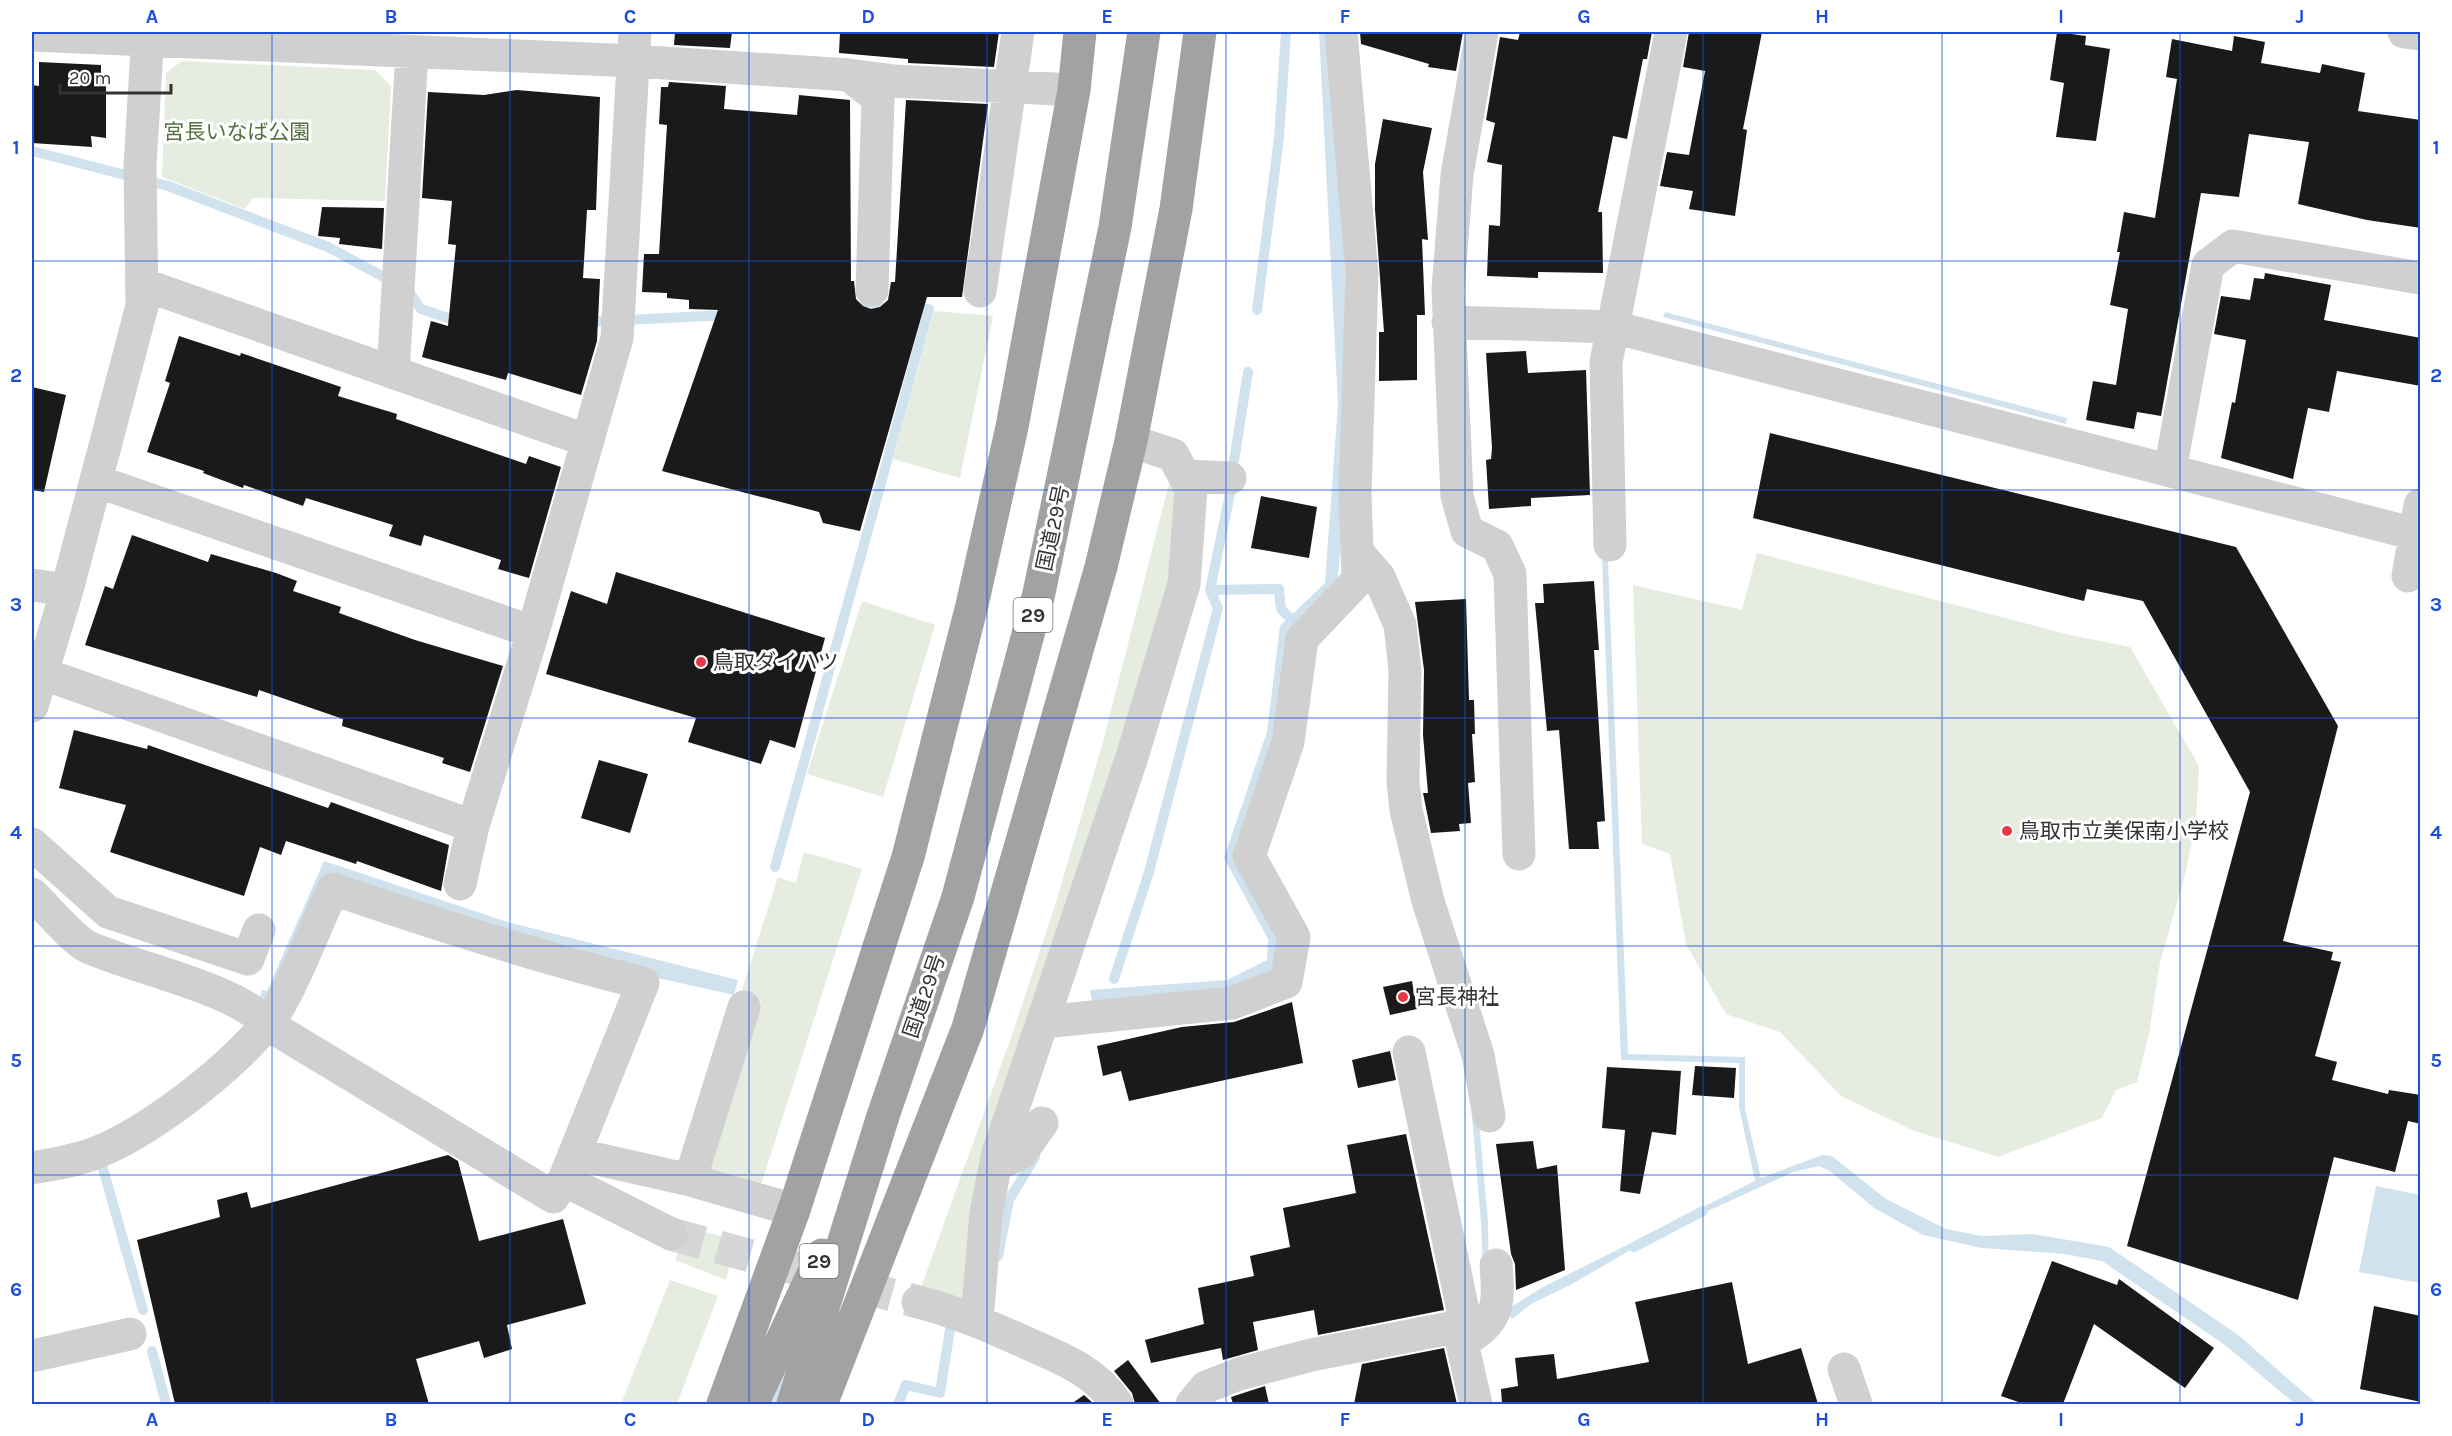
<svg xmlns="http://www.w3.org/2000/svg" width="2452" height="1436" viewBox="0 0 2452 1436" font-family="Karla,'Noto Sans JP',sans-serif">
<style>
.green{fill:#e6ecdf}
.water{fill:#cfe2ee}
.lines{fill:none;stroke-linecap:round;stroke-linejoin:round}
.stream{stroke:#cfe2ee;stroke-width:10}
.building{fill:#1a1a1a}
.minor-tunnel{stroke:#d6d6d6;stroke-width:33;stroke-dasharray:33 16;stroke-linecap:butt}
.minor{stroke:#d0d0d0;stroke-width:33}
.trunk{stroke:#a2a2a2;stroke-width:33}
.grid{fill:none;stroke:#1d4ed8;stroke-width:1.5;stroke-opacity:0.55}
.poi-dot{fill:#e63946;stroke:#fff;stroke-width:2}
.labels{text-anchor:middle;stroke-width:6;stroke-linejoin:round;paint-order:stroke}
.shield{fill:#fff;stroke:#707070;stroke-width:1.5}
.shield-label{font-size:20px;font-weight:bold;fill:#333}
.park-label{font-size:21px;fill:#56703f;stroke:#fff}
.street-label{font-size:21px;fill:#333;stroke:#fff}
.poi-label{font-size:21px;fill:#333;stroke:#fff;text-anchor:start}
.neatline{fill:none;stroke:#1d4ed8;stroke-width:2}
.grid-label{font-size:20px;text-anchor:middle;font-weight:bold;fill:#1d4ed8}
</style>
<rect width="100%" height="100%" fill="#fff"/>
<path class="green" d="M 182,61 L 375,70 L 391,86 L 385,201 L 253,198 L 245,209 L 162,177 L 166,73 Z
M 934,311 L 993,316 L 960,478 L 893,459 Z
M 1172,472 L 1176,485 L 1168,582 L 964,1301 L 920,1290 L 1012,1035 L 1057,899 L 1103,742 Z
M 1757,553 L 2070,635 L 2130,647 L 2199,766 L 2196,819 L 2186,871 L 2160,963 L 2149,1033 L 2137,1082 L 2116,1090 L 2102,1118 L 1998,1157 L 1912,1130 L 1841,1096 L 1780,1032 L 1726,1014 L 1686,944 L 1670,854 L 1642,844 L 1633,585 L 1742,610 Z
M 862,601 L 935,625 L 883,797 L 807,774 Z
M 804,852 L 862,869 L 760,1188 L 706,1168 L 761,1002 L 740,996 L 778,877 L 796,883 Z
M 689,1228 L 737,1240 L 726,1280 L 675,1260 Z
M 670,1280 L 718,1296 L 677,1404 L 621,1404 Z"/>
<path class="water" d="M 1319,32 L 1332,32 L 1352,400 L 1337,590 L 1280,738 L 1240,857 L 1281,936 L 1279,969 L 1229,992 L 1092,1003 L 1090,990 L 1227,980 L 1267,960 L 1268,939 L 1224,858 L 1267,732 L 1280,626 L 1325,583 L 1338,404 Z
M 1665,312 L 2067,418 L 2066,424 L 1663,317 Z
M 1602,559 L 1608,561 L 1628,1054 L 1745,1057 L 1745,1109 L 1761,1178 L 1822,1155 L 1832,1156 L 1886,1199 L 1946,1229 L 1982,1236 L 2033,1234 L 2109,1247 L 2237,1334 L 2317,1404 L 2295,1404 L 2225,1345 L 2102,1261 L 2065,1254 L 1982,1248 L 1923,1235 L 1874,1208 L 1830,1171 L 1819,1166 L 1793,1172 L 1660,1233 L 1572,1284 L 1531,1304 L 1512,1319 L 1506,1310 L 1543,1287 L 1755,1181 L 1739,1107 L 1739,1063 L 1621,1060 Z
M 1381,595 L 1390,612 L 1399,651 L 1398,790 L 1403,818 L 1443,978 L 1474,1067 L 1488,1222 L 1489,1293 L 1484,1312 L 1480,1309 L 1484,1296 L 1481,1222 L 1468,1071 L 1437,981 L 1396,816 L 1392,773 L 1393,650 L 1384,611 L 1373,597 Z
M 324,861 L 511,923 L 738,980 L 734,995 L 626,971 L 329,881 L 270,1003 L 259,1000 L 262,990 L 267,991 Z
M 2376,1186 L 2420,1195 L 2420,1283 L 2359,1272 Z"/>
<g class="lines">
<path class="stream" d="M 32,151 L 168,186 L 328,247 L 408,290 L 421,309 L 460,322
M 855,307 L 890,308
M 1257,310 L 1279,138 L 1286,32
M 585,322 L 728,315
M 1234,461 L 1248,372
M 1210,590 L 1279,589 L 1281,609 L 1294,622
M 775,867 L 929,309 L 911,309
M 1114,979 L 1149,872 L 1218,608 L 1210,590 L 1231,489
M 100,1158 L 143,1310
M 1634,1247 L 1703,1211
M 998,1256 L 1009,1200 L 1035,1157
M 152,1351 L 166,1404
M 773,1404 L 788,1369
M 898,1404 L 906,1385 L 940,1393 L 951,1323"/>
</g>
<path class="building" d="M 675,32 L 732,32 L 730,48 L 674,45 Z
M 840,32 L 999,32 L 994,67 L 908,63 L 908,59 L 839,53 Z
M 1360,32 L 1463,32 L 1456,71 L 1428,67 L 1429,64 L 1361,44 Z
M 1520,32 L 1652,32 L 1647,59 L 1643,59 L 1627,139 L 1613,136 L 1598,212 L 1602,212 L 1603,273 L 1538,272 L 1538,278 L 1487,276 L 1489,225 L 1500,226 L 1502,165 L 1487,162 L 1495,123 L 1486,120 L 1500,37 L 1518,40 Z
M 1689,32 L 1762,32 L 1743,129 L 1747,130 L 1735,216 L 1689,209 L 1693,191 L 1660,186 L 1667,152 L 1689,155 L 1705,71 L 1683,67 Z
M 2057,32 L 2086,36 L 2085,45 L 2110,49 L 2096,141 L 2056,137 L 2064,83 L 2050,80 Z
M 2234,36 L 2265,42 L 2261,63 L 2320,73 L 2322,64 L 2365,73 L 2358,111 L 2421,120 L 2421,228 L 2367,220 L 2298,204 L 2309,142 L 2249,134 L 2239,197 L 2201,193 L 2161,416 L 2137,412 L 2134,429 L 2086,420 L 2093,381 L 2116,385 L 2128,309 L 2110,305 L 2120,252 L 2117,252 L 2124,212 L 2155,218 L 2177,79 L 2166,77 L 2172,39 L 2232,51 Z
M 39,62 L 101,65 L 101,84 L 106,85 L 106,138 L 91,136 L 92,147 L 32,143 L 32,85 L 39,86 Z
M 669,82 L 726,86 L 724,109 L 797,115 L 799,95 L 850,100 L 851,281 L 854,281 L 856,299 L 863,306 L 871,309 L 880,307 L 888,300 L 891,282 L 895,282 L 906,100 L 988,104 L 962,297 L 927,297 L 860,531 L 823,523 L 819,512 L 662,471 L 718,310 L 689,309 L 689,300 L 667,298 L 667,293 L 642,292 L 644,254 L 659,254 L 667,125 L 659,124 L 661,87 L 668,87 Z
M 517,90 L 600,97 L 596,210 L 587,210 L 583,278 L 600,279 L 597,341 L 581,395 L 508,373 L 506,380 L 422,357 L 431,321 L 448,326 L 456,245 L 448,244 L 452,201 L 422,198 L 428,92 L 484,95 Z
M 1383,119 L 1432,128 L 1423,172 L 1428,240 L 1422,239 L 1425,315 L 1417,315 L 1417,380 L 1379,381 L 1379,332 L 1384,332 L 1375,210 L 1375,164 Z
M 322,207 L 384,208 L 382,249 L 339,244 L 340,238 L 318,236 Z
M 2265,273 L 2331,285 L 2324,320 L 2421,338 L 2421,386 L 2337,371 L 2329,412 L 2308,408 L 2293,479 L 2221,458 L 2232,402 L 2235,403 L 2246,340 L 2214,334 L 2221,296 L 2250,300 L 2254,278 L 2264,279 Z
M 179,336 L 240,356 L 241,353 L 341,387 L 338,396 L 397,414 L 396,419 L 526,464 L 529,456 L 561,467 L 529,578 L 498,569 L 501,560 L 424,535 L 421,546 L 389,536 L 393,525 L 306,498 L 303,506 L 244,485 L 243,488 L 203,473 L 204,471 L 147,452 L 170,383 L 165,381 Z
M 1526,351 L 1528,373 L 1586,370 L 1590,495 L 1531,498 L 1531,506 L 1489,509 L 1486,460 L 1491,459 L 1492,448 L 1486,353 Z
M 32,387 L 66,395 L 44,492 L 32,490 Z
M 1770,433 L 2236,547 L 2338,726 L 2283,941 L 2333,952 L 2331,960 L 2341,962 L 2315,1056 L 2337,1062 L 2332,1080 L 2388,1094 L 2389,1090 L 2421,1095 L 2421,1124 L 2408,1121 L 2395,1172 L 2334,1157 L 2298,1300 L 2127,1246 L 2250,792 L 2143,601 L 2087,589 L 2084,601 L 1753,518 Z
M 1261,496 L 1317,507 L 1309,558 L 1251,548 Z
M 132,535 L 208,562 L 211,554 L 276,573 L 297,581 L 293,591 L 341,607 L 339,613 L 415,640 L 503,666 L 470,772 L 442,763 L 444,758 L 342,726 L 343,719 L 259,690 L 257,697 L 85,645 L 105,586 L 113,589 Z
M 616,572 L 825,638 L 795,748 L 770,740 L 761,764 L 688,742 L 696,718 L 546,674 L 571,591 L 607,604 Z
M 1594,581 L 1599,650 L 1594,650 L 1605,821 L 1597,822 L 1599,849 L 1569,849 L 1559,730 L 1547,731 L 1535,603 L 1544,603 L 1543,584 Z
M 1466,599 L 1469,700 L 1474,700 L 1475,734 L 1472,734 L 1475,782 L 1468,783 L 1471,823 L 1459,824 L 1460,831 L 1431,833 L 1423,793 L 1428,793 L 1423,735 L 1424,670 L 1415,602 Z
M 74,730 L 147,749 L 148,745 L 328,808 L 331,802 L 449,845 L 441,891 L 357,861 L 356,864 L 286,841 L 281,855 L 260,847 L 244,896 L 110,852 L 126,805 L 59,788 Z
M 599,760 L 648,774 L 630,833 L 581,818 Z
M 1412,981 L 1417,1009 L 1390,1015 L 1383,987 Z
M 1292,1002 L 1303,1063 L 1129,1101 L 1121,1071 L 1103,1076 L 1097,1046 L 1182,1027 L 1234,1022 Z
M 1390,1051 L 1396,1080 L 1358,1088 L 1352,1060 Z
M 1695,1066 L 1736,1068 L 1734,1098 L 1692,1095 Z
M 1607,1067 L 1681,1071 L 1676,1135 L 1652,1132 L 1640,1194 L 1620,1191 L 1625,1130 L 1602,1128 Z
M 1406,1134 L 1444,1310 L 1318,1335 L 1314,1310 L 1253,1322 L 1258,1350 L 1223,1360 L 1221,1348 L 1151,1363 L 1145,1340 L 1204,1324 L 1198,1288 L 1254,1276 L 1250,1256 L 1290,1247 L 1283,1208 L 1356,1193 L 1347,1145 Z
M 1533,1141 L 1537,1169 L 1557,1165 L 1565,1270 L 1516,1290 L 1515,1264 L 1511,1254 L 1496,1144 Z
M 448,1155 L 458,1161 L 479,1241 L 563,1219 L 586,1304 L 507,1325 L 512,1349 L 484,1358 L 479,1341 L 416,1359 L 429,1404 L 175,1404 L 137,1240 L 220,1217 L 217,1200 L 247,1192 L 251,1208 Z
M 2052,1261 L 2117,1285 L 2119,1279 L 2214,1348 L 2185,1388 L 2094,1324 L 2063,1404 L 2024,1404 L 2001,1396 Z
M 1732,1282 L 1748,1364 L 1801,1348 L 1818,1404 L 1502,1404 L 1501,1389 L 1518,1386 L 1515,1358 L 1554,1354 L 1557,1379 L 1649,1362 L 1635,1302 Z
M 2374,1306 L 2421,1316 L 2421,1402 L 2360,1389 Z
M 1444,1348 L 1457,1404 L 1354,1404 L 1362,1364 Z
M 1128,1360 L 1161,1404 L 1135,1404 L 1132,1393 L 1114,1371 Z
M 1265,1386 L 1269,1404 L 1233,1404 L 1231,1397 Z
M 1084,1395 L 1094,1404 L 1071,1404 Z"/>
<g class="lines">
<path class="minor-tunnel" d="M 671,1234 L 918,1302"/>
<path class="minor" d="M 1482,32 L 1457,175 L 1448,289 L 1457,496 L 1467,531 L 1497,546 L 1510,574 L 1519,854
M 1671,32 L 1613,327 L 2415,534
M 2404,32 L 2420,34
M 32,35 L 634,61 L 849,75 L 878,98 L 872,290
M 849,75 L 894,81 L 1074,90
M 142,284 L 588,441
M 980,291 L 1018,32
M 1448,322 L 1613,327 L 1606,362 L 1610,545
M 393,373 L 412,52
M 2170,470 L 2208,265 L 2233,246 L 2420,278
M 1184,476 L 1230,478
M 96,481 L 533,632
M 1357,552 L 1379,577 L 1400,625 L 1405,670 L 1403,781 L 1406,810 L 1428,901 L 1478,1055 L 1489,1116
M 2408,576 L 2420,505
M 32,585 L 67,590
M 41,673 L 473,826
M 32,706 L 67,590 L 142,306 L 140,166 L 148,32
M 32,844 L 108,912 L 248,959 L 259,930
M 460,884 L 473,826 L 533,632 L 617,338 L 635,32
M 32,894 C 45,906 73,940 88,947 C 134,968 236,988 267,1024 L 553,1197 L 564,1180 L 671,1234
M 1043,1022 L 1232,1003 L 1286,982 L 1294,937 L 1249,856 L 1288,742 L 1302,639 L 1358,580 L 1355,494 L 1362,274 L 1341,32
M 575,1154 L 690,1180 L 794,1210
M 996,1165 L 1020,1154 L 1042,1123
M 32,1168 C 54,1164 76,1161 98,1152 C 152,1131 254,1053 282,1001 C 302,965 315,926 333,889 C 435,924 538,957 643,983 L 564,1180
M 690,1180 L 744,1007
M 918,1302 C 958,1312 993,1328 1031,1345 C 1065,1360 1096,1372 1117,1404
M 977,1320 L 986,1213 L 998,1153 L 1132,757 L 1184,584 L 1191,489 L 1173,455 L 1131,441
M 1458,1326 L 1476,1404
M 1462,1342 C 1500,1320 1499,1306 1496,1265
M 32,1356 L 130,1334
M 1844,1369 L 1856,1404
M 1192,1404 L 1206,1387 L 1239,1374 L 1311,1355 L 1466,1325 L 1409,1052"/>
<path class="trunk" d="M 723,1404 L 794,1210 L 908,857 L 972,605 L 1012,427 L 1074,90 L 1080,32
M 752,1404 L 822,1255
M 793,1404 L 883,1116 L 958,897 L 1039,593 L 1115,227 L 1144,32
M 821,1404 L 968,1028 L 1101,567 L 1131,441 L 1176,209 L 1200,32"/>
</g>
<path class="grid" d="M 272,32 L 272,1404M 510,32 L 510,1404M 749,32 L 749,1404M 987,32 L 987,1404M 1226,32 L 1226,1404M 1465,32 L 1465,1404M 1703,32 L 1703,1404M 1942,32 L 1942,1404M 2180,32 L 2180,1404M 32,261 L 2420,261M 32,490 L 2420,490M 32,718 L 2420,718M 32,946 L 2420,946M 32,1175 L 2420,1175"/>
<g class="poi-dot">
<circle cx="701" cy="662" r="6"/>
<circle cx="2007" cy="831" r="6"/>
<circle cx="1403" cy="997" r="6"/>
</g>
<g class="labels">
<g class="shield">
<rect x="1013.5" y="598" width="39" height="34" rx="4.5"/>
<rect x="799.5" y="1244" width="39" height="34" rx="4.5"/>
</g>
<g class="shield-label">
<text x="1033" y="622">29</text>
<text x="819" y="1268">29</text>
</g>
<g class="park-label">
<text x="237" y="139">宮長いなば公園</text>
</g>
<g class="street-label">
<text transform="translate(1053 528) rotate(-78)" y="7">国道29号</text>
<text transform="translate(924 996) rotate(-71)" y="7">国道29号</text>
</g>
<g class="poi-label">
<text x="713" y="669">鳥取ダイハツ</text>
<text x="2019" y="838">鳥取市立美保南小学校</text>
<text x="1415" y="1004">宮長神社</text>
</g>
</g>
<rect width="2452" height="1436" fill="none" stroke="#ffffff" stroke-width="66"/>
<path d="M60 84v9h111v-9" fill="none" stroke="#333333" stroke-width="3"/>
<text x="69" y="84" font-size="18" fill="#333333" stroke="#ffffff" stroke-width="4.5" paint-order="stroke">20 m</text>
<rect x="33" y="33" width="2386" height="1370" class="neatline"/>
<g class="grid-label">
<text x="152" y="23">A</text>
<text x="391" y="23">B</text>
<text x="630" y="23">C</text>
<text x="868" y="23">D</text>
<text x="1107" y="23">E</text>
<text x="1345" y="23">F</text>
<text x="1584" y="23">G</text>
<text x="1822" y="23">H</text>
<text x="2061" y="23">I</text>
<text x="2300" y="23">J</text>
<text x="16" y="154">1</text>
<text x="2436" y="154">1</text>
<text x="16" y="382">2</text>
<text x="2436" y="382">2</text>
<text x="16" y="611">3</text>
<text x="2436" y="611">3</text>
<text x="16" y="839">4</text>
<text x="2436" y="839">4</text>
<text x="16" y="1067">5</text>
<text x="2436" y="1067">5</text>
<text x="16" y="1296">6</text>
<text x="2436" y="1296">6</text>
<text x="152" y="1426">A</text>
<text x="391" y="1426">B</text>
<text x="630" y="1426">C</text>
<text x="868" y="1426">D</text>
<text x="1107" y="1426">E</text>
<text x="1345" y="1426">F</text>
<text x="1584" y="1426">G</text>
<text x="1822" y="1426">H</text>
<text x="2061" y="1426">I</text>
<text x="2300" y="1426">J</text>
</g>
</svg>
